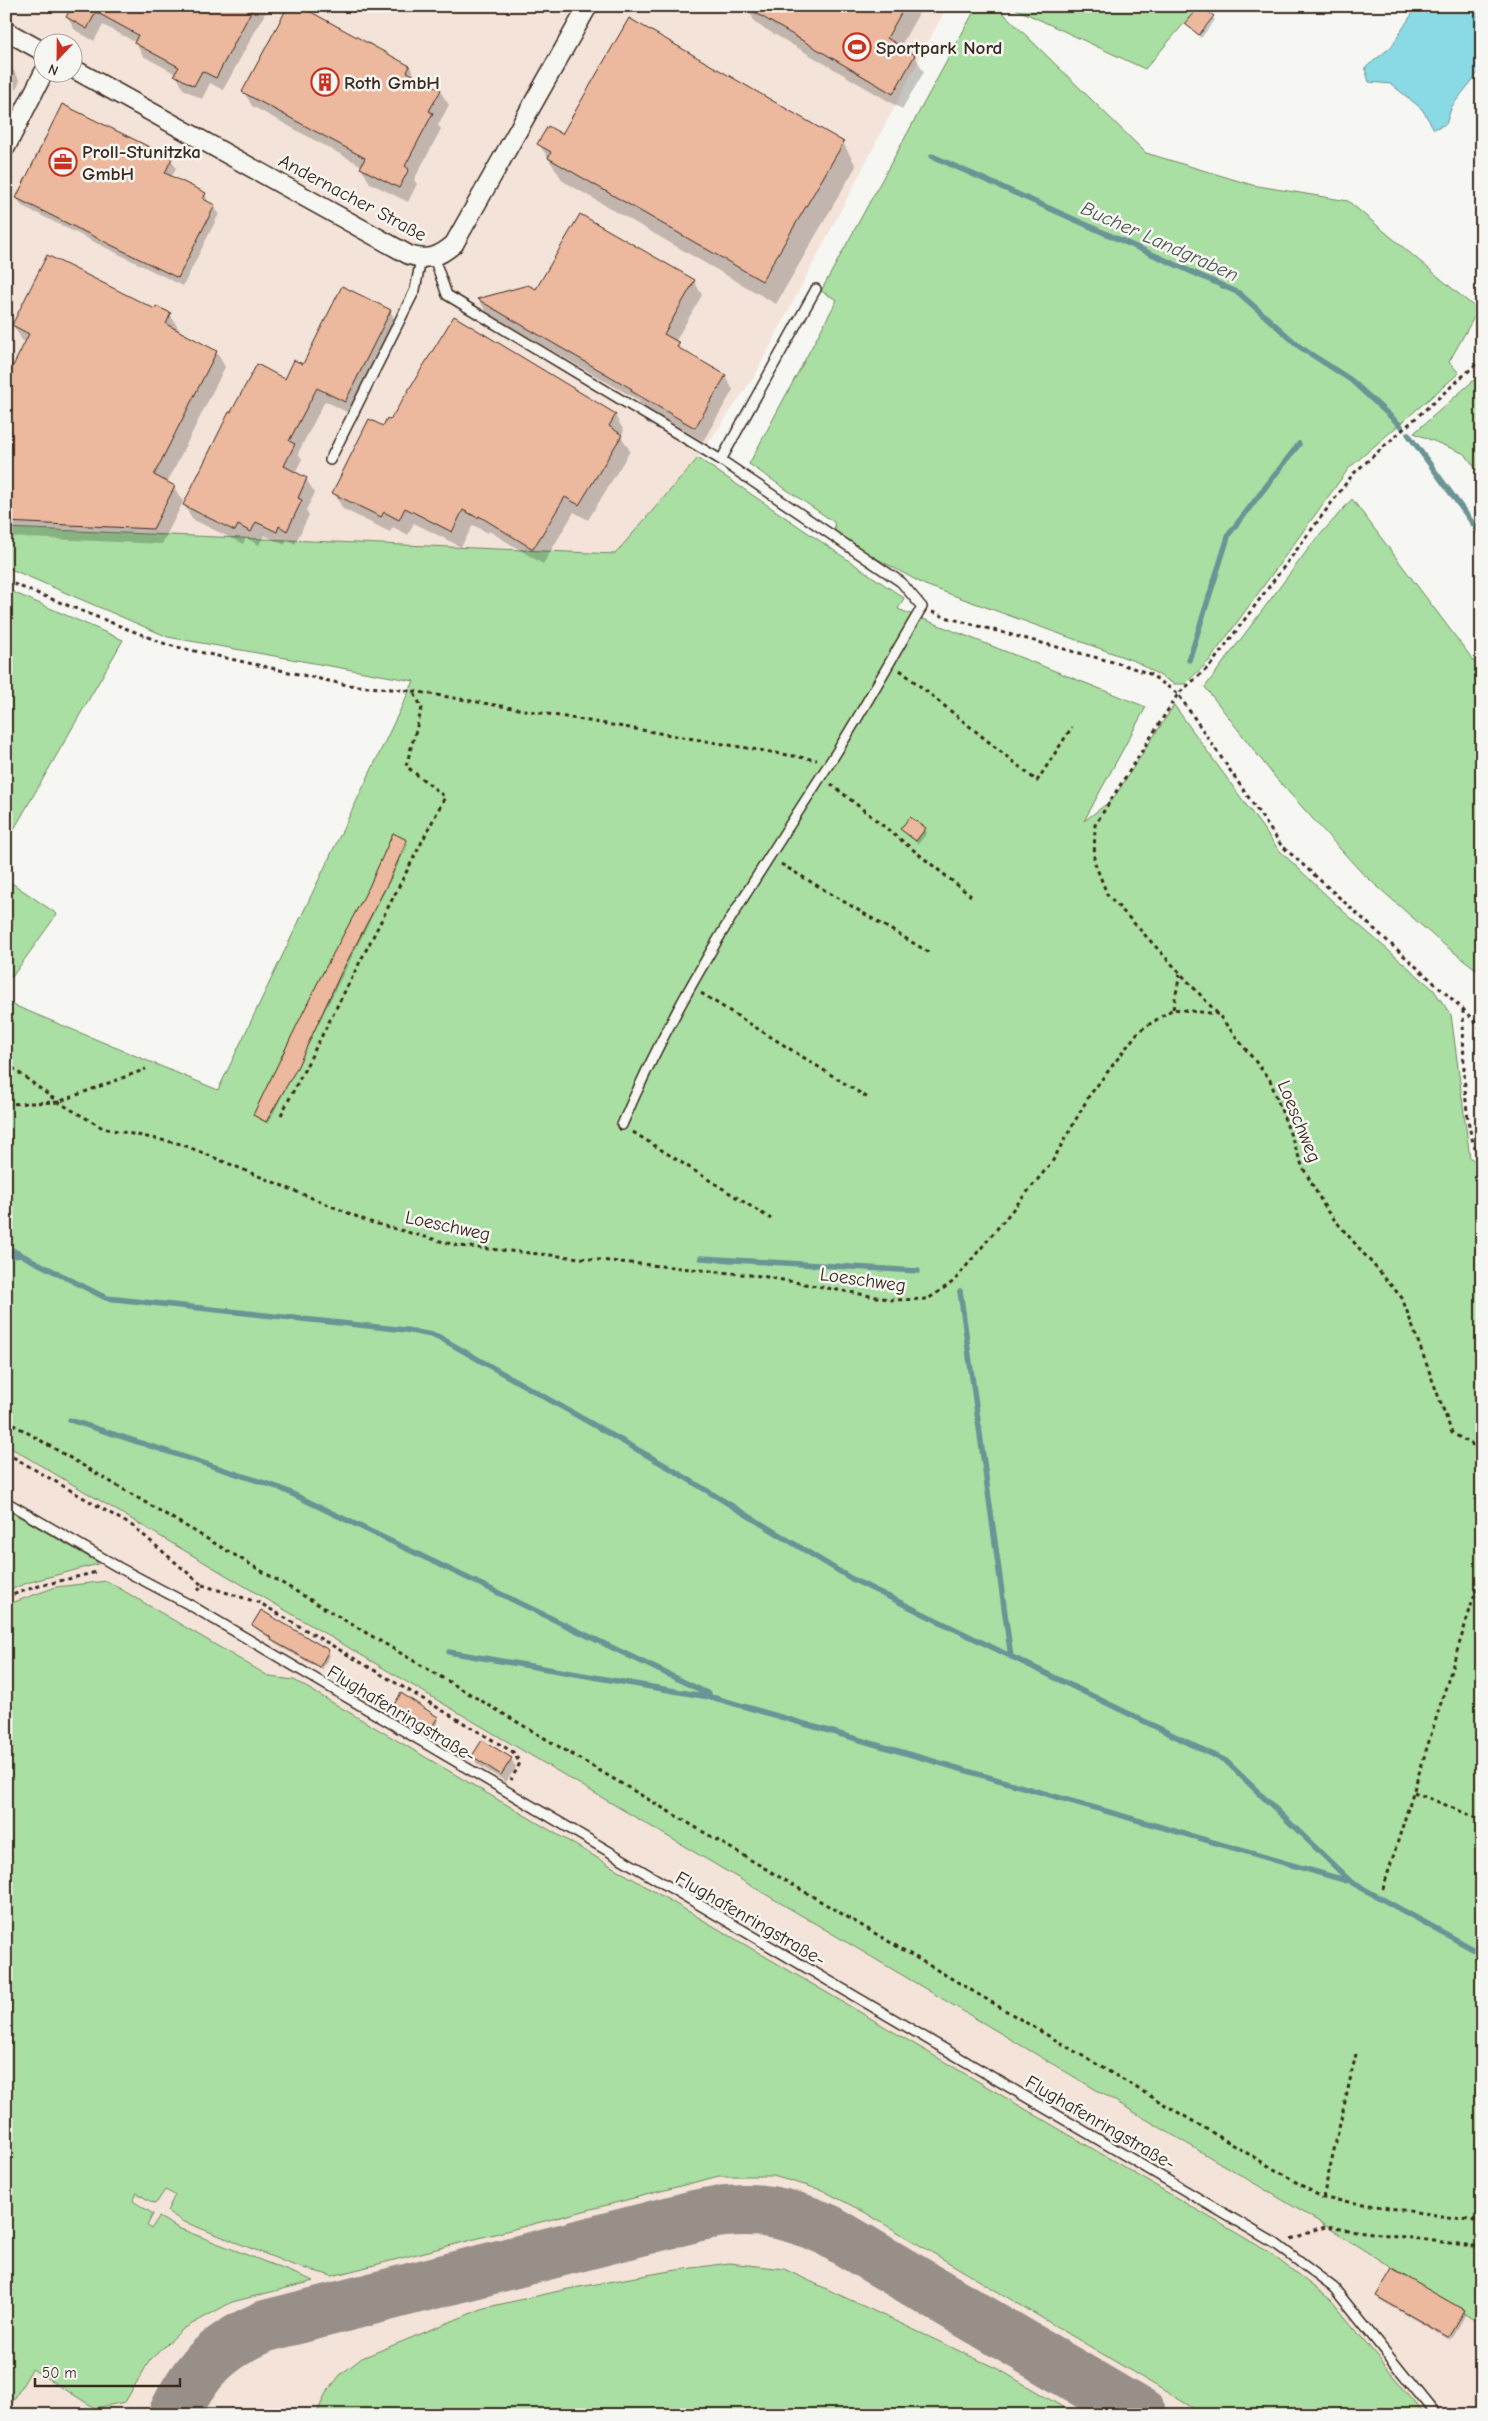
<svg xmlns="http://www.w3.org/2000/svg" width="1488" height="2421" viewBox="0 0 1488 2421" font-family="'Comic Neue',sans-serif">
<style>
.built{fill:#f3e3d9;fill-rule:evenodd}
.green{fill:#a9dfa2;stroke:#728460}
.water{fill:#89dae4;stroke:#6a9495}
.shadow{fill:#0003}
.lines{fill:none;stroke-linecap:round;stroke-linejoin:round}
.stream{stroke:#6a9495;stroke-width:5.5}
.taxiway{stroke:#989088;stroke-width:52}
.building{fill:#ecb89e;stroke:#3b2a1e}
.service-casing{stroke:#3b2a1e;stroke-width:12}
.minor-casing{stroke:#3b2a1e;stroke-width:21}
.path{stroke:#3b2a1e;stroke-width:3;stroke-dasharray:4 4;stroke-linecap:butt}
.service{stroke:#f6f6f2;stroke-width:9}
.minor{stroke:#f6f6f2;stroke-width:18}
.labels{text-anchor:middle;stroke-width:5;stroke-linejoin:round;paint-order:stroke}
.poi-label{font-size:19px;font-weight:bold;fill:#3b2a1e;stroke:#f6f6f2;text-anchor:start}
.street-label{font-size:19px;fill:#3b2a1e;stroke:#f6f6f2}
.water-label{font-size:20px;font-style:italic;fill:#4e5650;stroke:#f6f6f2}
</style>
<rect width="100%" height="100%" fill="#f6f6f2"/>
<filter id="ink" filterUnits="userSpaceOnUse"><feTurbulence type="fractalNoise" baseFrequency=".02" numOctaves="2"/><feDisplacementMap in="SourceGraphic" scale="10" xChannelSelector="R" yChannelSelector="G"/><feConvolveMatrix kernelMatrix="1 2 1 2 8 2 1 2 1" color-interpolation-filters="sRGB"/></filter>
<g filter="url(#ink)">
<path class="built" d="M 6,6 L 947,6 L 754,377 L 698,458 L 615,554 L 6,528 ZM 42,42 L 72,42 L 72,72 L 42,72 Z
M 6,1445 L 1318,2221 L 1482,2242 L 1482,2415 L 6,2415 Z"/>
<path class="green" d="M 977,6 L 996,6 L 1146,153 L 1252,185 L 1348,201 L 1478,310 L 1449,362 L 1459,373 L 1349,468 L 1209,661 L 1185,684 L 1174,684 L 1137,662 L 925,585 L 836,536 L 834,522 L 749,464 L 837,300 L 821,291 Z
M 1010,6 L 1199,6 L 1145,69 Z
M 1482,373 L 1482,477 L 1465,454 L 1414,433 Z
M 698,458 L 904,598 L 898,609 L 1146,707 L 1084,821 L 1113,799 L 1174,705 L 1278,849 L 1344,912 L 1433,989 L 1451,1015 L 1470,1158 L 1482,1164 L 1482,2325 L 1318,2221 L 6,1445 L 6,1002 L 218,1090 L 414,681 L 168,637 L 6,567 L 6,528 L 615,554 Z
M 1352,499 L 1482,672 L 1482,965 L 1476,969 L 1438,940 L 1361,872 L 1274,776 L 1205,687 L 1312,544 Z
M 6,589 L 123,640 L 6,843 Z
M 6,879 L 57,914 L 12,977 L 6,976 Z
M 6,1509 L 97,1562 L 98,1564 L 30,1582 L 6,1591 Z
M 107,1581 L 270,1677 L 294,1680 L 1267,2251 L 1331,2300 L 1425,2415 L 1205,2415 L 864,2212 L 822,2190 L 773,2176 L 719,2176 L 332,2276 L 293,2265 L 182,2221 L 167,2211 L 175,2195 L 165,2190 L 157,2202 L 153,2203 L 137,2193 L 133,2201 L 153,2214 L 147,2226 L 151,2229 L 159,2217 L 178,2228 L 314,2281 L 232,2302 L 183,2329 L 150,2360 L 125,2402 L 95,2408 L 32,2369 L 6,2413 L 6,1605 L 56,1587 Z
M 729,2263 L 784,2269 L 1000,2370 L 1076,2415 L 316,2415 L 326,2393 L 341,2374 L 362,2358 L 484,2308 L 568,2289 L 670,2271 Z"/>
<path class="water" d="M 1417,6 L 1482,6 L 1482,68 L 1452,106 L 1446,124 L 1434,129 L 1422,109 L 1391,84 L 1369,82 L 1365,68 L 1391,47 Z"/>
<path class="shadow" d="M 70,6 L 269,6 L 223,90 L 210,83 L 202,99 L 183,89 L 176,74 L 143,56 L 135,42 L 103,25 L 94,41 L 75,30 L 67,17 L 72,8 Z
M 747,6 L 923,6 L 900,47 L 915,56 L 924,72 L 902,109 L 755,23 Z
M 1201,7 L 1215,20 L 1201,38 L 1187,25 Z
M 6,63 L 11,66 L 20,81 L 6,109 Z
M 410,67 L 416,78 L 440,91 L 449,105 L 438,125 L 441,129 L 414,180 L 417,184 L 408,202 L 370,183 L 361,168 L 362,166 L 252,106 L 244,92 Z
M 562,135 L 843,143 L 856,166 L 776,304 L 563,181 L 539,144 Z
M 171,159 L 176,168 L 171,178 L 205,194 L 209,204 L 214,206 L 219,214 L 183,286 L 22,206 L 17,198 Z
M 694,281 L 702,295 L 675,342 L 683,352 L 725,376 L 733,390 L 703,441 L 641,405 L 638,400 L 487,313 L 479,300 L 536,291 Z
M 155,311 L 170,314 L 179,330 L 178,332 L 216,351 L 225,367 L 167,483 L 174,487 L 183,502 L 162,544 L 6,537 L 6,364 L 14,368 L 26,342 L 22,340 L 13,325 Z
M 390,311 L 398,325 L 353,415 L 325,401 L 298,453 L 302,459 L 295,473 L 306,479 L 315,493 L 306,510 L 309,515 L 295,544 L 287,539 L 285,545 L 264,535 L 259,545 L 246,538 L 243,544 L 192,519 L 184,505 L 286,381 L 304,366 Z
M 615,415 L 624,431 L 621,436 L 630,451 L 588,520 L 574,512 L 543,564 L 489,531 L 488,533 L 473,525 L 461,547 L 414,523 L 408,535 L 393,527 L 390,532 L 343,509 L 334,493 L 383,427 L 391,422 Z
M 925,829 L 927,833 L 918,844 L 902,830 Z
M 406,841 L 408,845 L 268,1124 L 254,1115 Z
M 262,1612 L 328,1651 L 330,1655 L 322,1670 L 275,1644 L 272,1640 L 255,1628 L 253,1625 Z
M 402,1695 L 437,1718 L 439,1721 L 432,1732 L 397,1709 L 395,1706 Z
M 473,1756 L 511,1759 L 516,1767 L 506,1782 L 477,1764 Z
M 1378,2296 L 1463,2311 L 1465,2314 L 1450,2340 L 1380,2300 Z"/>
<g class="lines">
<path class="stream" d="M 932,156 L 1239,293 L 1300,347 L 1351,380 L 1401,426
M 1408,434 L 1482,536
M 1189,660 L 1229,534 L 1299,444
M 6,1247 L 106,1298 L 406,1330 L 437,1336 L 668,1467 L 852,1579 L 1226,1761 L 1351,1882
M 6,1257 L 21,1255
M 701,1258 L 918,1271
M 960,1291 L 1011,1657
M 70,1420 L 280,1488 L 709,1694
M 449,1652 L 715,1698 L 1351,1882 L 1482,1954"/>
<path class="taxiway" d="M 174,2415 C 195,2369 220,2345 266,2326 L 695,2216 C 746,2205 781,2209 828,2230 L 1141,2415"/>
</g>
<path class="building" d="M 72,6 L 254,6 L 216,78 L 202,71 L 194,86 L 174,75 L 179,67 L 134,43 L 138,35 L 96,12 L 87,29 L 66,17 Z
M 288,6 L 300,6 L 410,66 L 407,72 L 441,90 L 429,111 L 433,113 L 405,166 L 409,169 L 399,188 L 360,168 L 365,158 L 242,92 Z
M 744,6 L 905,6 L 887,38 L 915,55 L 893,94 Z
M 1200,6 L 1214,16 L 1199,35 L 1185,24 Z
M 629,18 L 844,142 L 762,281 L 548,158 L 551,152 L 537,144 L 548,126 L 562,134 Z
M 62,104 L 172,158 L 165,173 L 206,193 L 203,199 L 215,205 L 178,278 L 16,198 Z
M 580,214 L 695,280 L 664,334 L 680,343 L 677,347 L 726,375 L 695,428 L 631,391 L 632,389 L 477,299 L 528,285 L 536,289 Z
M 47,255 L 155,309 L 156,306 L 171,313 L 166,324 L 217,351 L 154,475 L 175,486 L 153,529 L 6,522 L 6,363 L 13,366 L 29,334 L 12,325 Z
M 342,286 L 391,310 L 345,402 L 317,388 L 289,441 L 295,444 L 284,466 L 307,478 L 298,498 L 302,500 L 287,531 L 279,526 L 277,532 L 256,522 L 251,532 L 238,525 L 235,531 L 183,505 L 229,412 L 231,412 L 257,364 L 285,379 L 294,360 L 303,364 Z
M 454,316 L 616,414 L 609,426 L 622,435 L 579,505 L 565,497 L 533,549 L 479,516 L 478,518 L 463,510 L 452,532 L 405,508 L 399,520 L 384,512 L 381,517 L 332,493 L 369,419 L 383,426 L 387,418 L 390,420 Z
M 910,817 L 926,828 L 916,841 L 900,829 Z
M 393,833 L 407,840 L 389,881 L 340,975 L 297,1068 L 266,1122 L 253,1115 L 320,978 L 369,887 Z
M 261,1610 L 329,1650 L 320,1667 L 271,1640 L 272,1638 L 252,1625 Z
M 401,1693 L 438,1717 L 430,1730 L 393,1706 Z
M 482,1740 L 512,1758 L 501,1775 L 472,1756 Z
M 1392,2269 L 1464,2310 L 1448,2337 L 1376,2296 Z"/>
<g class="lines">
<g class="service-casing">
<path id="service" d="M 434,258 L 447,295 L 721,460 L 901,582 L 922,607 C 891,659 862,713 829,764 C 754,880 676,997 622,1125
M 330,460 L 415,290 L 421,259
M 721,460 L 816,289
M 6,1502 L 118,1567 L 190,1605 L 1276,2244 L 1334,2288 L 1436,2415"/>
</g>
<g class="minor-casing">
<path id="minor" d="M 6,31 L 42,51
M 72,68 L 409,255 C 428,261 439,257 454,244 L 588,6
M 6,147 L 44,72"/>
</g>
<path class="path" d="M 1482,359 L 1353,474 L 1210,666 L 1178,694 L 1095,825 L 1094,861 L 1107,894 L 1218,1014 L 1270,1080 L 1303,1168 L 1327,1211 L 1402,1298 L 1452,1433 L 1482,1450
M 6,581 L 168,645 L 347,685 L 413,691 L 817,760
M 932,612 L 945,617 L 1124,665 L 1150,674 L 1178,694 L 1281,845 L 1463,1009 L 1482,1030
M 900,670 L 1037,781 L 1072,727
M 831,784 L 971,896
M 781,864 L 930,953
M 701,993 L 868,1098
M 1173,1009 L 1180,974
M 1463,1010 C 1464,1038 1461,1142 1482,1157
M 6,1063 L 58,1102 L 103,1128 L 181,1144 L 370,1222 L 459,1246 L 761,1276 L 893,1300 L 928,1299 L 954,1281 L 1052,1162 L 1089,1096 L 1139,1031 L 1173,1009 L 1218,1014
M 6,1104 L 58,1102 L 146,1069
M 281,1115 L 445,797 L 406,766 L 422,708 L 413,691
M 633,1132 L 771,1219
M 6,1420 L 1323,2198 L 1482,2222
M 6,1453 L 134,1527 L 202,1585 L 196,1594
M 202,1585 L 260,1603 L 513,1752 L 520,1763 L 511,1780
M 6,1597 L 35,1587 L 97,1572
M 1414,1792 L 1482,1820
M 1383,1889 L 1482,1571
M 1323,2198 L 1356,2054
M 1291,2239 L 1325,2227 L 1482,2247"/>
<use href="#service" class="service"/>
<use href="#minor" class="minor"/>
</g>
</g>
<defs>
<g id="stadium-ring" transform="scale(1.4375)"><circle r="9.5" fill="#f6f6f2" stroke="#c8321e" stroke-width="1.5"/><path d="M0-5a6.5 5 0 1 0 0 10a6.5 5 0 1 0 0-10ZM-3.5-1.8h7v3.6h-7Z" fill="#c8321e"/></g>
<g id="building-ring" transform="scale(1.4375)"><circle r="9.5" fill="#f6f6f2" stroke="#c8321e" stroke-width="1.5"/><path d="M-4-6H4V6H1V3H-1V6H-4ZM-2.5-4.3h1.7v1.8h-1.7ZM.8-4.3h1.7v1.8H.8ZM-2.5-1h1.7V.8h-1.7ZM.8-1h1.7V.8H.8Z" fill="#c8321e"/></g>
<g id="office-ring" transform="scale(1.4375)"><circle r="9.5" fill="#f6f6f2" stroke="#c8321e" stroke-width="1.5"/><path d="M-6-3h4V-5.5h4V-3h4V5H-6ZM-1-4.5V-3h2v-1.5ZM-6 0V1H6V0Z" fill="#c8321e"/></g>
</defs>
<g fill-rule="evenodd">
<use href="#stadium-ring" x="857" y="47"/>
<use href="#building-ring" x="325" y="82"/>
<use href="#office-ring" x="63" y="162"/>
</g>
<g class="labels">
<g class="poi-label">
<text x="876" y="54">Sportpark Nord</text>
<text x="344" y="89">Roth GmbH</text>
<text x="82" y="158">Proll-Stunitzka<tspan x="82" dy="22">GmbH</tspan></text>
</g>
<g class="street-label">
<text transform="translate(353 197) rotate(28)" y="7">Andernacher Straße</text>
<text transform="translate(1300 1121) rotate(68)" y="7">Loeschweg</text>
<text transform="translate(448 1225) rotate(12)" y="7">Loeschweg</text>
<text transform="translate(863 1279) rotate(8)" y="7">Loeschweg</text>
<text transform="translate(402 1713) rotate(31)" y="7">Flughafenringstraße-</text>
<text transform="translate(751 1918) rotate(30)" y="7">Flughafenringstraße-</text>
<text transform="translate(1101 2122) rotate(30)" y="7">Flughafenringstraße-</text>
</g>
<g class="water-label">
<text transform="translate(1160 241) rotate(24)" y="7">Bucher Landgraben</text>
</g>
</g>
<rect width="1488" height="2421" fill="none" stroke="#f6f6f2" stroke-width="25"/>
<rect x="12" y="12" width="1463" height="2396" fill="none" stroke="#3b2a1e" stroke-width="2" filter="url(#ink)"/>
<g transform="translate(58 58) rotate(202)"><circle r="24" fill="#f6f6f2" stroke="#aba49d"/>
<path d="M0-4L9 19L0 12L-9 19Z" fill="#c8321e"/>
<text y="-8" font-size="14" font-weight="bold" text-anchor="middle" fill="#3b2a1e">N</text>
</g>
<path d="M35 2378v8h145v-8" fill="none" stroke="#3b2a1e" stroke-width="2.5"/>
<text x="42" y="2378" font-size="15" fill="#3b2a1e" stroke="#f6f6f2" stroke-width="4" paint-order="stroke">50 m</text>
</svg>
